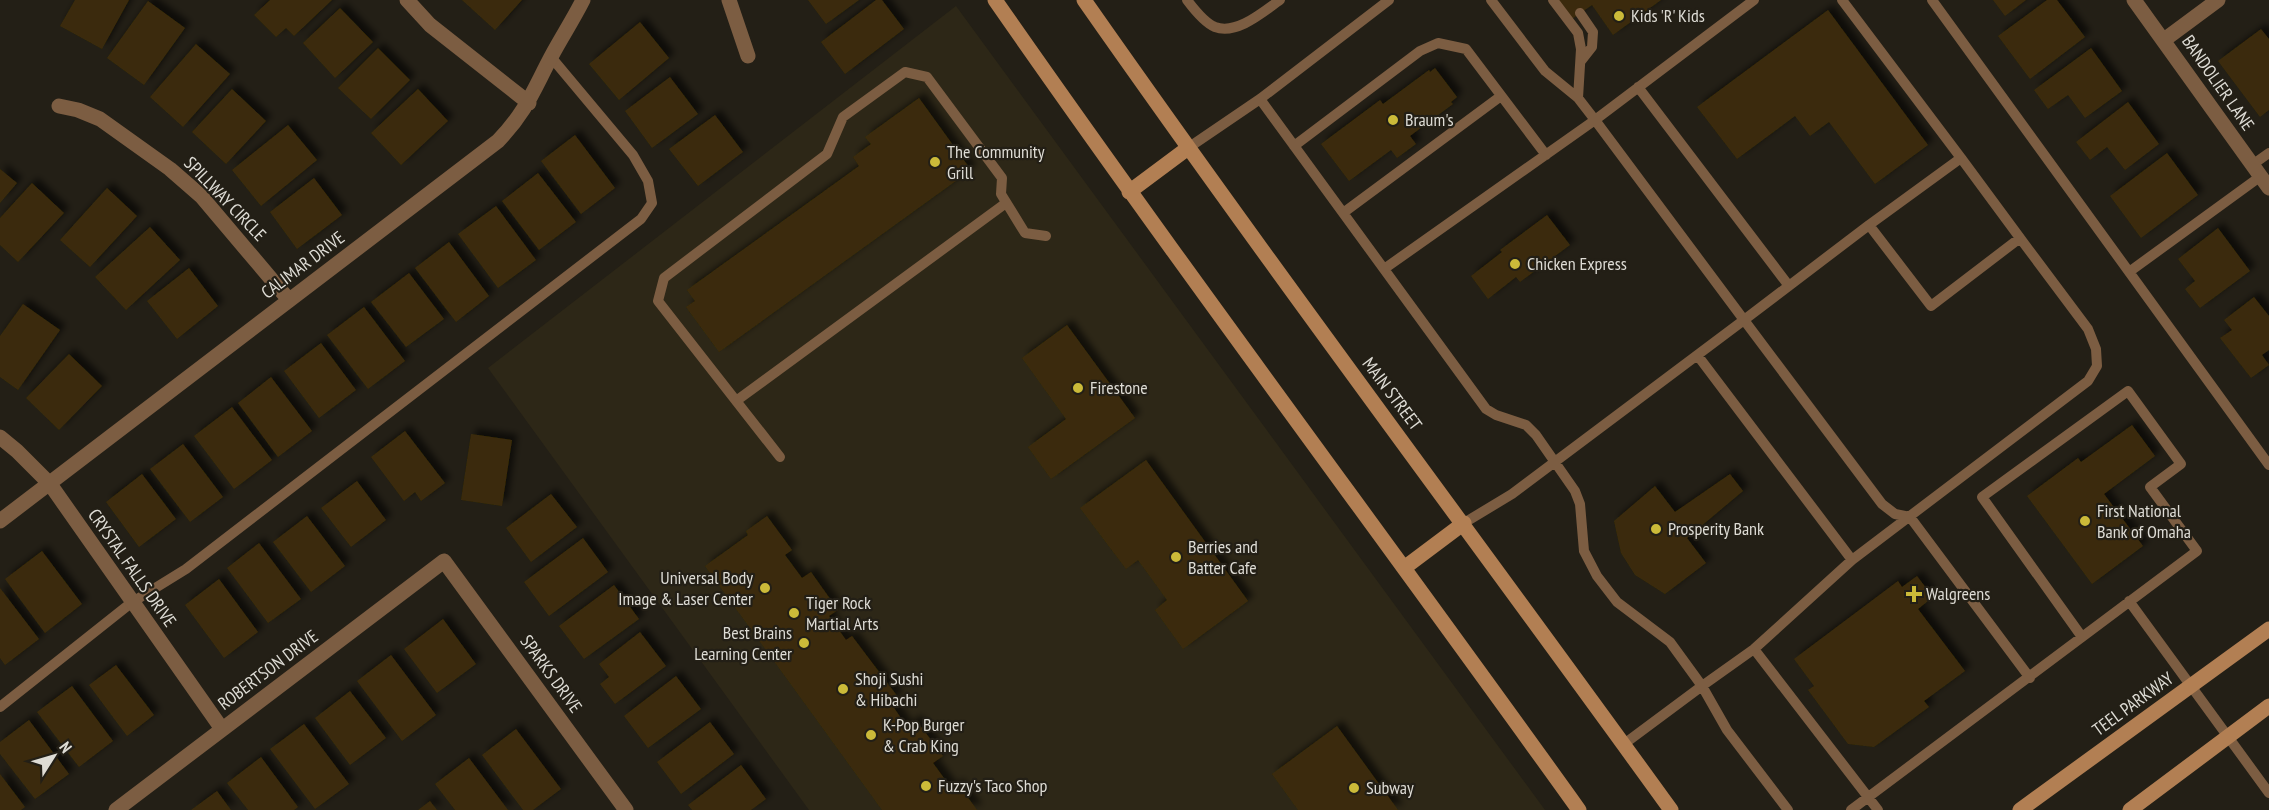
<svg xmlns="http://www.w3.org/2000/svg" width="2269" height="810" viewBox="0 0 2269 810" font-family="'PT Sans Narrow',sans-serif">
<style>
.built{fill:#2d2717}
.building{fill:#3a2c09;filter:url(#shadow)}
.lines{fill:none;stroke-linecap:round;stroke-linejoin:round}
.service{stroke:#7c5d42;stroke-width:10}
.minor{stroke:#7c5d42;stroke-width:15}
.secondary{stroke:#b27f53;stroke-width:15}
.poi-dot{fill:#cbba39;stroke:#231f16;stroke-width:2}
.labels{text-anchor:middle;stroke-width:4.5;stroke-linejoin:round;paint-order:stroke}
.poi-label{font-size:18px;fill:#dedcd5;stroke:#231f16;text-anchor:start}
.street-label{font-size:18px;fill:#dedcd5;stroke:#231f16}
</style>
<defs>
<filter id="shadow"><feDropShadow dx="5.5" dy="-5.5" stdDeviation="3" flood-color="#0009"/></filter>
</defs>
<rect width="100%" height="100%" fill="#231f16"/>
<path class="built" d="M 956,6 L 1545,810 L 809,810 L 488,368 Z"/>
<path class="building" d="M 75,0 L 129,0 L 102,49 L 60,26 Z
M 270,0 L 332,0 L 294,36 L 286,28 L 276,37 L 254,15 Z
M 462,0 L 522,0 L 495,30 Z
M 808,0 L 859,0 L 826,24 Z
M 876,0 L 882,0 L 904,29 L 845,74 L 821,42 Z
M 1558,0 L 1661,0 L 1613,35 L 1592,5 L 1572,19 Z
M 1993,0 L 2026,0 L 2005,16 Z
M 2047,0 L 2057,0 L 2085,37 L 2030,79 L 1998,36 Z
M 148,1 L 185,28 L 144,85 L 107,58 Z
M 340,8 L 373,42 L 335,78 L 303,43 Z
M 1828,10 L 1928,145 L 1875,184 L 1829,122 L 1810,136 L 1795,116 L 1737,159 L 1697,107 Z
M 640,22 L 669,58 L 619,100 L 589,64 Z
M 2261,29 L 2269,39 L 2269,110 L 2260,117 L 2218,61 Z
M 196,44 L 230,74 L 183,127 L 150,97 Z
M 378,48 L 410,80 L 371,119 L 338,88 Z
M 2091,48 L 2122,91 L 2085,118 L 2068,95 L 2048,109 L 2034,90 Z
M 1435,68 L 1457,97 L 1451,102 L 1453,104 L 1410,136 L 1416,144 L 1397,158 L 1391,150 L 1349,181 L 1321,144 L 1380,100 L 1383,104 L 1429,70 L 1430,72 Z
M 670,77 L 698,114 L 652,148 L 625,111 Z
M 232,89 L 266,121 L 226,164 L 192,132 Z
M 418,89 L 448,121 L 401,165 L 371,133 Z
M 919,98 L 971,170 L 719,352 L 686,307 L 695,301 L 687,290 L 859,166 L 853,157 L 871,144 L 865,137 Z
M 2128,102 L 2159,144 L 2125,170 L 2107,147 L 2090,160 L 2076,142 Z
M 715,115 L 743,152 L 698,186 L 669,149 Z
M 288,125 L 317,160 L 261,206 L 232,170 Z
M 575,135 L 615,188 L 581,214 L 541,161 Z
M 2167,153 L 2198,195 L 2141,238 L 2110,196 Z
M 0,169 L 17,183 L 0,203 Z
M 538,173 L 576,222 L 539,250 L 502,201 Z
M 314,178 L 342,215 L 297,249 L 270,212 Z
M 32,183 L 64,213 L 18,262 L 0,245 L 0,218 Z
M 107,188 L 137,216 L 90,267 L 60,240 Z
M 496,206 L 536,260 L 498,288 L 458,234 Z
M 1547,215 L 1570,245 L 1520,282 L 1516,277 L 1488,299 L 1471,276 L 1502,252 L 1500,250 Z
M 150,227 L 180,260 L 126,310 L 95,277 Z
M 2218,228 L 2250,271 L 2200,308 L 2185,289 L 2195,281 L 2178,259 Z
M 449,242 L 489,296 L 456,322 L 415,268 Z
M 189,268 L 218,306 L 177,339 L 147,301 Z
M 409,273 L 444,319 L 406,347 L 371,302 Z
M 2254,297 L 2269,316 L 2269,350 L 2262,355 L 2269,365 L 2251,378 L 2220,338 L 2232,330 L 2224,320 Z
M 23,304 L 60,330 L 18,390 L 0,377 L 0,336 Z
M 364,307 L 405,361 L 368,389 L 327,335 Z
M 1067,325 L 1135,418 L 1051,479 L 1028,447 L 1066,419 L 1022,358 Z
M 321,343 L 356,390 L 319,418 L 284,371 Z
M 69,354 L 102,386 L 59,430 L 26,398 Z
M 271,377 L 312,431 L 278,457 L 238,403 Z
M 232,407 L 272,460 L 234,489 L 194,436 Z
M 2132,425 L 2155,456 L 2104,494 L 2143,546 L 2092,584 L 2027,496 L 2078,458 L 2081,462 Z
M 405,431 L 445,483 L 421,501 L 415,492 L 404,501 L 371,457 Z
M 471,434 L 512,440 L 502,506 L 461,500 Z
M 183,444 L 223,497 L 190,522 L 150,469 Z
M 1146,460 L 1248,601 L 1183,649 L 1155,610 L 1167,600 L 1138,560 L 1126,569 L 1080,508 Z
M 142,474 L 176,519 L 139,547 L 106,502 Z
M 1730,474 L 1743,491 L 1687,538 L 1706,563 L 1665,594 L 1635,575 L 1621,553 L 1614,521 L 1655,486 L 1675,512 Z
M 357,481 L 386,520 L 351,547 L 321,508 Z
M 551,494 L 577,527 L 531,562 L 506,528 Z
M 307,516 L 345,566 L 311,592 L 273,542 Z
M 767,516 L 792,550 L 785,555 L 802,578 L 811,572 L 838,610 L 829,616 L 846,640 L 852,636 L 898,697 L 890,702 L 907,727 L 916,720 L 943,756 L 933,763 L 952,789 L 958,784 L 977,810 L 882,810 L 705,566 L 748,535 L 746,531 Z
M 583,538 L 608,572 L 549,616 L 524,582 Z
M 259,543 L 301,599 L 268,623 L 227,568 Z
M 42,551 L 82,604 L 45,633 L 5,579 Z
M 1917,576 L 1933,597 L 1918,609 L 1965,671 L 1924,701 L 1929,707 L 1874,747 L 1848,744 L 1808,690 L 1814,686 L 1794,659 L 1898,581 L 1902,587 Z
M 219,579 L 258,632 L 224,658 L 185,605 Z
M 614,585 L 639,619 L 584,659 L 559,626 Z
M 0,588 L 39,639 L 5,665 L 0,658 Z
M 443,619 L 476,664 L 437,693 L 404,649 Z
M 640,632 L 666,666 L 615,704 L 600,684 L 609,677 L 599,664 Z
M 391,655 L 436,715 L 402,741 L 357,681 Z
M 116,665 L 154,715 L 127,736 L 89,685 Z
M 676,676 L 701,709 L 648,748 L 624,716 Z
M 72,686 L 113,741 L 79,767 L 37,712 Z
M 350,691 L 386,738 L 350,765 L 315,718 Z
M 29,720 L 69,774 L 35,799 L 0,754 L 0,742 Z
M 710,722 L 734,754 L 681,794 L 657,762 Z
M 304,724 L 349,784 L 315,809 L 270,749 Z
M 1337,726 L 1398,810 L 1298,810 L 1272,774 Z
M 516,729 L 561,789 L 533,810 L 523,810 L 482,755 Z
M 261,757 L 298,807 L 294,810 L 248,810 L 227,783 Z
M 469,758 L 508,810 L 455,810 L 435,784 Z
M 741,765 L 766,799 L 751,810 L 692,810 L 688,805 Z
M 0,774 L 25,807 L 21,810 L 0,810 Z
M 217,791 L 231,810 L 191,810 Z
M 430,801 L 437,810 L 418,810 Z"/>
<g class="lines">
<path class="service" d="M 1187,0 C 1193,8 1205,23 1215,27 C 1237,35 1263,12 1280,0
M 1553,0 L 1578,33 L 1581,49 L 1578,98
M 1842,0 L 1961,158
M 1932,0 L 2269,465
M 1580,13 L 1593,32 L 1592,47 L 1581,61
M 1638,87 L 1789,286
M 1260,99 L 1486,409 L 1496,415 L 1526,425 L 1536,435 L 1575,491 L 1580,504 L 1584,551 L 1597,576 L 1617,602 L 1670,642 L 1702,686 L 1624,744
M 1294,146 L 1420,51 L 1438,43 L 1466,49 L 1546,155
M 1188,148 L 1260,99 L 1389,0
M 2252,165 L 2269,153
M 1343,213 L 1501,96
M 1869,225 L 1961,158 L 2020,238
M 1384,269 L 1595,120 L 1578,98 L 1545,71 L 1491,0
M 2129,272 L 2261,176
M 1698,356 L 1852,560 L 2088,381 L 2097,366 L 2096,349 L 2088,329 L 2020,238 L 1931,306 L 1869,225 L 1744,320 L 1882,504 L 1895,514 L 1910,517 L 2030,678
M 736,401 L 1006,203
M 780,457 L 658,301 L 664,278 L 827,154 L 843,117 L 905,72 L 927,77 L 1002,178 L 1001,194 L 1025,233 L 1046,236
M 1464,523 L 1512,494 L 1744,320 L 1595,120 L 1754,0
M 2129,601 L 2269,793
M 1754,649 L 1878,810
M 0,707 L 131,603 L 186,569 L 641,219 L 652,203 L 648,181 L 633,155 L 551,57
M 1788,810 L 1727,730 L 1702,686 L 1754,649 L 1852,560
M 1851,810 L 2197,551 L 2150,487 L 2181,464 L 2128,391 L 1982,497 L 2082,637"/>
<path class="minor" d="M 407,0 L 430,25 L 529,103
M 729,0 L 748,56
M 2134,0 L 2269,188
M 2164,40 L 2218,0
M 59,106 L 78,110 L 100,119 L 170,169 L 201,196 L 289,300
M 0,437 L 17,451 L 50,484 L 222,729
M 0,521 L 498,141 C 526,112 533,91 551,57 C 561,38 573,20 583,0
M 116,810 L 444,561 L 626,810"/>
<path class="secondary" d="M 995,0 C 1185,273 1385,539 1579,810
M 1084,0 C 1275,273 1476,540 1671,810
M 1129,192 L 1188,148
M 1404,568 L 1464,523
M 2020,810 L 2269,629
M 2130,810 L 2269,706"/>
</g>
<g class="poi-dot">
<circle cx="1619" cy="16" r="6"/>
<circle cx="1393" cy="120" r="6"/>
<circle cx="935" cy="162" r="6"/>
<circle cx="1515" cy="264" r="6"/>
<circle cx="1078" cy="388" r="6"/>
<circle cx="2085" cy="521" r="6"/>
<circle cx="1656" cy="529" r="6"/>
<circle cx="1176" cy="557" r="6"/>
<circle cx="765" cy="588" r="6"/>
<path d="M1911 585h6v6h6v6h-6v6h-6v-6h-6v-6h6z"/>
<circle cx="794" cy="613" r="6"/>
<circle cx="804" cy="643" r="6"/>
<circle cx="843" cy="689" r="6"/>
<circle cx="871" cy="735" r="6"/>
<circle cx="926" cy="786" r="6"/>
<circle cx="1354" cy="788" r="6"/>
</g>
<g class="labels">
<g class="poi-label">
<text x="1631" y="22">Kids 'R' Kids</text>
<text x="1405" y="126">Braum's</text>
<text x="947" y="158">The Community<tspan x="947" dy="21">Grill</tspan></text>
<text x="1527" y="270">Chicken Express</text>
<text x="1090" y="394">Firestone</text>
<text x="2097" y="517">First National<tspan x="2097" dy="21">Bank of Omaha</tspan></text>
<text x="1668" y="535">Prosperity Bank</text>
<text x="1188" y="553">Berries and<tspan x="1188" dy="21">Batter Cafe</tspan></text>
<text x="753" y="584" text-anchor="end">Universal Body<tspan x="753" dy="21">Image &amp; Laser Center</tspan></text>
<text x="1926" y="600">Walgreens</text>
<text x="806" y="609">Tiger Rock<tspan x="806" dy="21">Martial Arts</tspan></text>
<text x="792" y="639" text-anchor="end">Best Brains<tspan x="792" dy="21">Learning Center</tspan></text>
<text x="855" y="685">Shoji Sushi<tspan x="855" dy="21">&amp; Hibachi</tspan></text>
<text x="883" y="731">K-Pop Burger<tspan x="883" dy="21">&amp; Crab King</tspan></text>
<text x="938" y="792">Fuzzy's Taco Shop</text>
<text x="1366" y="794">Subway</text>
</g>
<g class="street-label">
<text transform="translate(2218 83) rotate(55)" y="6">BANDOLIER LANE</text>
<text transform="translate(225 199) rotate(46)" y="6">SPILLWAY CIRCLE</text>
<text transform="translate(303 265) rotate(-37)" y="6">CALIMAR DRIVE</text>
<text transform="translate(1392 394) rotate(53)" y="6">MAIN STREET</text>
<text transform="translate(132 568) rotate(55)" y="6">CRYSTAL FALLS DRIVE</text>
<text transform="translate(268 670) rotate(-37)" y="6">ROBERTSON DRIVE</text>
<text transform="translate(551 674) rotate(54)" y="6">SPARKS DRIVE</text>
<text transform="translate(2133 704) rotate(-36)" y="6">TEEL PARKWAY</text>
</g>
</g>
<g transform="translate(54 756) rotate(53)" stroke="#231f16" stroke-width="4.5" paint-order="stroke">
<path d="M0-4.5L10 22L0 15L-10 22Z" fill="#dedcd5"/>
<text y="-9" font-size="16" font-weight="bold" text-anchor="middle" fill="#dedcd5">N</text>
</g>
</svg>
